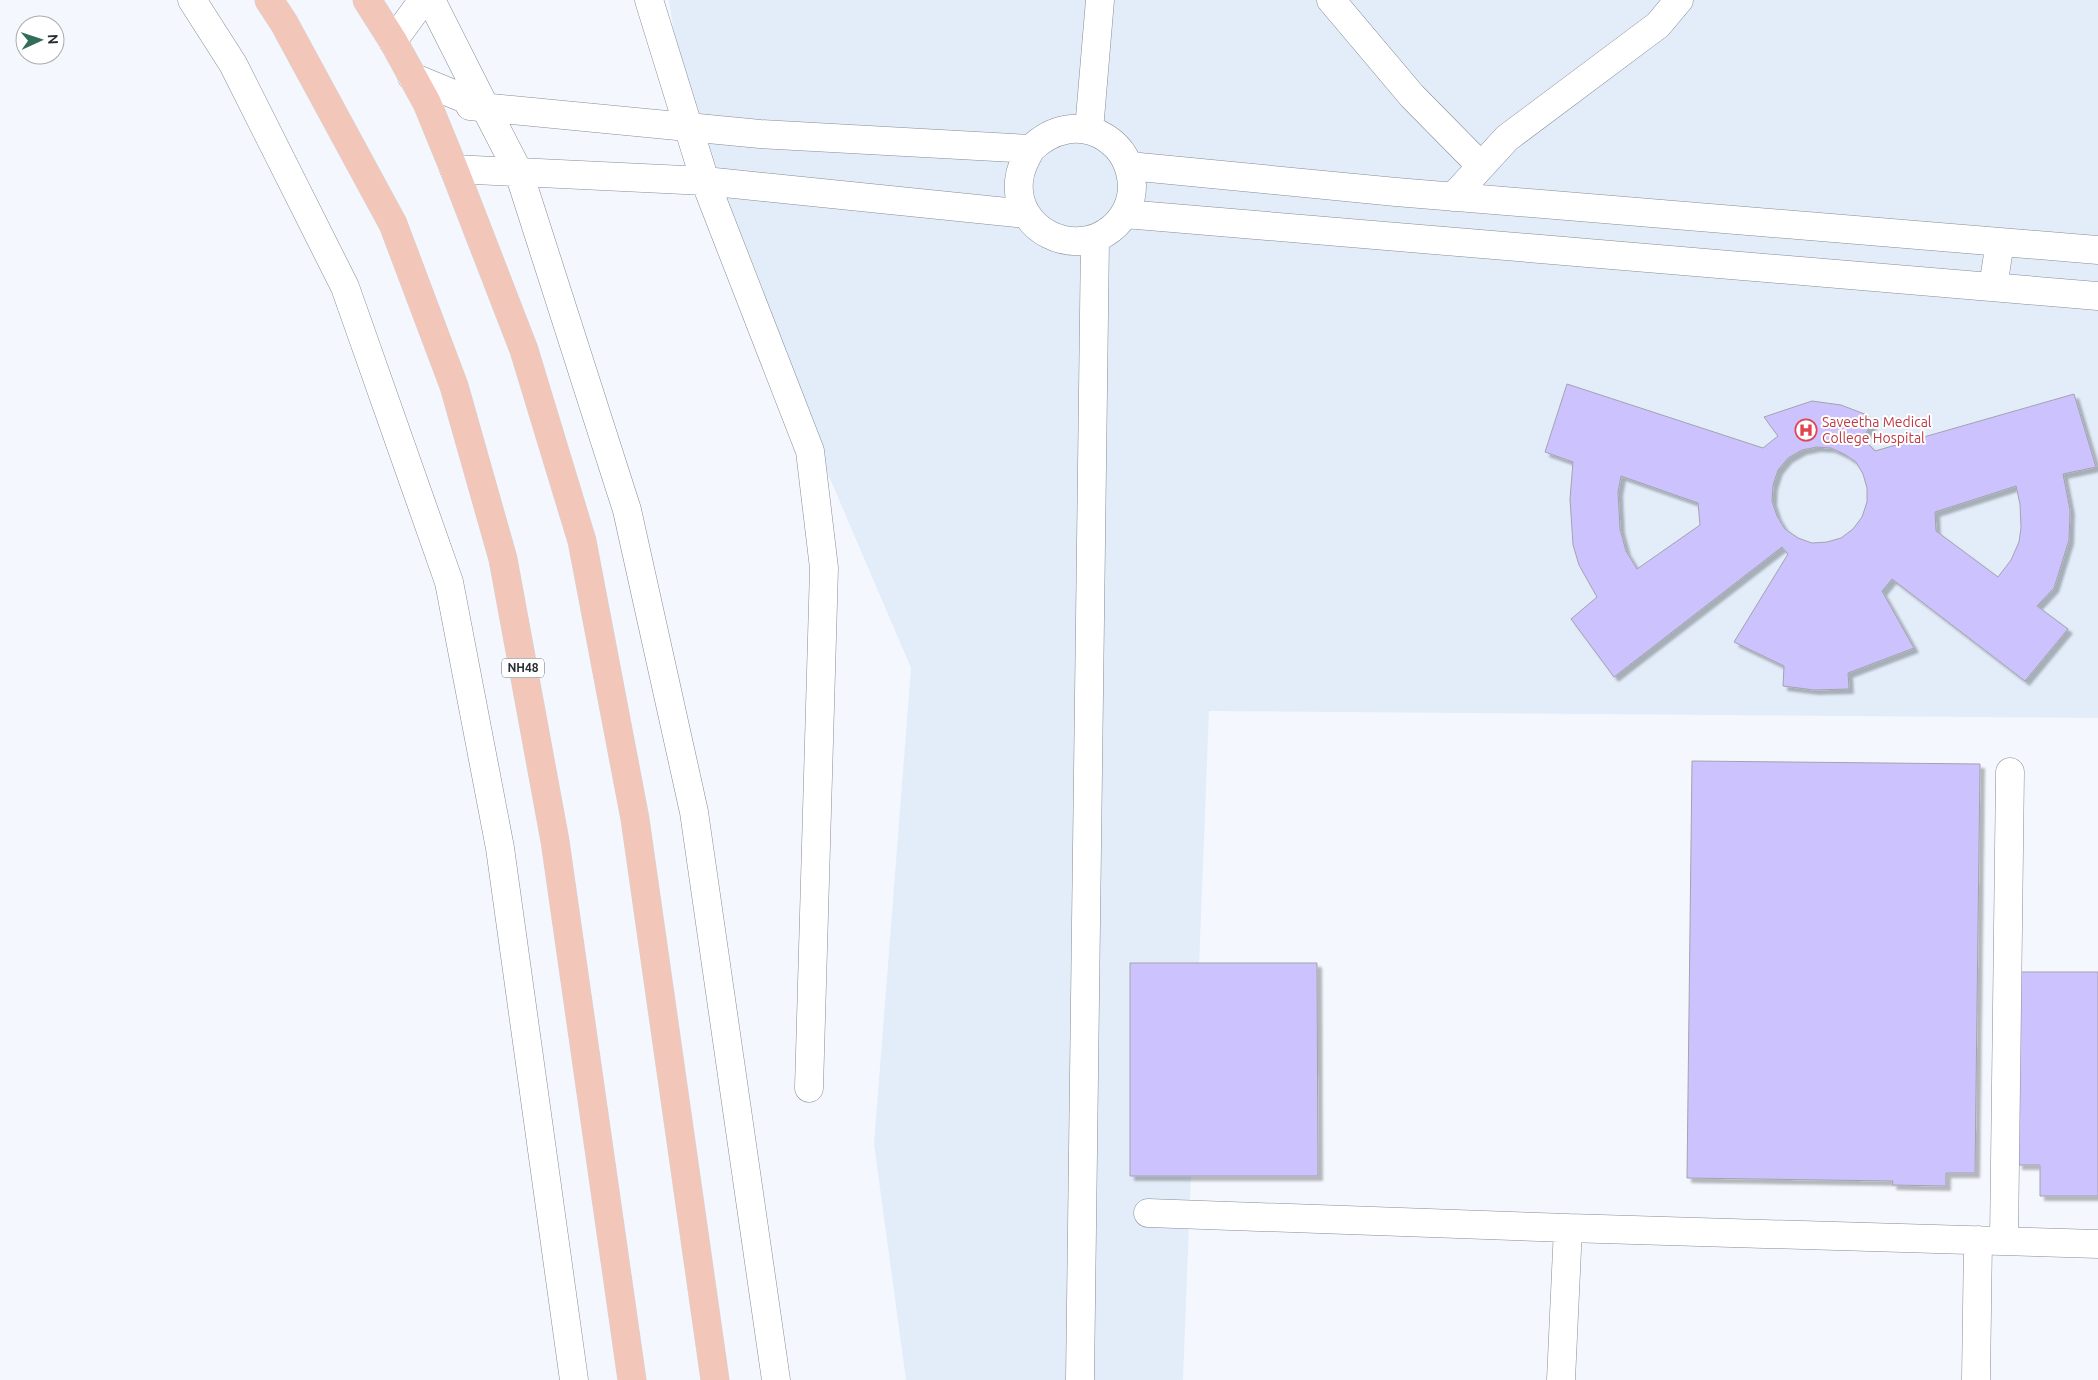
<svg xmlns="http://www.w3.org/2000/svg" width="2098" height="1380" viewBox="0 0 2098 1380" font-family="Ubuntu,sans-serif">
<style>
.built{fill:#e3edfa}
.building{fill:#ccc2fd;stroke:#a3a2ad;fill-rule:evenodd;filter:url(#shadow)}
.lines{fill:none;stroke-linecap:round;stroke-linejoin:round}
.minor-casing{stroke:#858c95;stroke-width:29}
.highway-casing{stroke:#d4d5d6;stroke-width:29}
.minor{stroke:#fff;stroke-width:28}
.highway{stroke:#f3c6ba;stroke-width:28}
.labels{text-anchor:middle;stroke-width:4;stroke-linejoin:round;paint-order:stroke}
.shield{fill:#fff;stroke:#6a6c6f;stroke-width:1}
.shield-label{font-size:12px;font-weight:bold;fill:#2a2d31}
.health-label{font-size:14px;fill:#be3a42;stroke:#fff;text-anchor:start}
</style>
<defs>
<filter id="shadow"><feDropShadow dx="4.5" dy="4.5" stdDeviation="1" flood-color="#0004"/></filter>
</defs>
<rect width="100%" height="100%" fill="#f4f8fe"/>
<path class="built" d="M 669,0 L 2098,0 L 2098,718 L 1209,711 L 1183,1380 L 906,1380 L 874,1144 L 911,668 L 715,210 L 683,95 Z"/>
<path class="building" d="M 1567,384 L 1763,448 L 1778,436 L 1764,417 L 1812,401 L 1841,405 L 1867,415 L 1873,423 L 1862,438 L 1875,451 L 2074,394 L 2096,467 L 2063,474 L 2070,510 L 2069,540 L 2054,588 L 2037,606 L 2068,629 L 2025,681 L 1892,579 L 1882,591 L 1914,648 L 1848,673 L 1849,689 L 1814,690 L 1783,686 L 1784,666 L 1734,642 L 1788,554 L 1782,547 L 1614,677 L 1571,619 L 1597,597 L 1579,565 L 1573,545 L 1570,499 L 1573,462 L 1545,452 ZM 1817,447 L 1831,448 L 1844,454 L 1856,462 L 1863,474 L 1867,488 L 1867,502 L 1862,517 L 1853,529 L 1841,538 L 1827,542 L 1812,543 L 1798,538 L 1785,529 L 1777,516 L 1772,501 L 1773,485 L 1778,470 L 1788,458 L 1802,450 ZM 1621,476 L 1698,503 L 1700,525 L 1637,569 L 1626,551 L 1620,529 L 1618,492 ZM 2016,486 L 2020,504 L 2021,528 L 2019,542 L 2011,560 L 1998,577 L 1936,531 L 1935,512 Z
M 1692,761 L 1980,764 L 1975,1173 L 1946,1173 L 1946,1186 L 1892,1185 L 1893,1181 L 1687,1178 Z
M 1130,963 L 1317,963 L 1318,1176 L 1130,1176 Z
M 2017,972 L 2098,972 L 2098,1196 L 2040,1196 L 2040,1165 L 2018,1165 Z"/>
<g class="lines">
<g class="minor-casing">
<path id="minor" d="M 192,0 L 233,64 L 345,287 L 449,582 L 500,848 L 574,1380
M 431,0 L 485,107
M 649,0 L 705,181 L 810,451 L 824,568 L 809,1088
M 1331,0 L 1412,96 L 1481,166
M 393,41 L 423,0
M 412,77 L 485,107 L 519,173 L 627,510 L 694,812 L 776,1380
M 470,106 L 760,134 L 1031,149 C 1051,129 1081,121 1106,138 C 1123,149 1131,166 1132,186 C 1132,203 1124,219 1111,229 C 1074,259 1014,230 1019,181 C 1020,169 1025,160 1031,149
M 1089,130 L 1100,0
M 1129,166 L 1396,192 L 2098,250
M 454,169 L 705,181 L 1026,214
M 1453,197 L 1507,138 L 1658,25 L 1679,0
M 1125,214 L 2098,296
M 1993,287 L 2000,242
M 1148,1213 L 1568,1228 L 2098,1244
M 2004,1240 L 2010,772
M 1080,1380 L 1095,239
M 1561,1380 L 1568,1228
M 1976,1380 L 1978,1240"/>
</g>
<g class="highway-casing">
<path id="highway" d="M 269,0 L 284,23 L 393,224 L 454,386 L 503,559 L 555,841 L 632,1380
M 367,0 L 393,41 L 427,103 L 454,169 L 524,350 L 582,541 L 635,819 L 715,1380"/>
</g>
<use href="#minor" class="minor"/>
<use href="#highway" class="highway"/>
</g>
<defs>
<g id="hospital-ring" transform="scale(1.125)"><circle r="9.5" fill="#fff" stroke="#e0444e" stroke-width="1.5"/><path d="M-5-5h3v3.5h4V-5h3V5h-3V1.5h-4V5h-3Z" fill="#e0444e"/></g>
</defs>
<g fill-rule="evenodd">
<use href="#hospital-ring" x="1806" y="430"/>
</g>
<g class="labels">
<rect class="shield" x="502" y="658.5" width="42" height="19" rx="4"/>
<g class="shield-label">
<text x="523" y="672">NH48</text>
</g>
<g class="health-label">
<text x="1822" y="427">Saveetha Medical<tspan x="1822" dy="16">College Hospital</tspan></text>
</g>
</g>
<g transform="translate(40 40) rotate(87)"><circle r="24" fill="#ffffff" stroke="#aaabad"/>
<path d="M0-4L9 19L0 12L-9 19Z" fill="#326d57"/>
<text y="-8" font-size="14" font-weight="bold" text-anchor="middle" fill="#2a2d31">N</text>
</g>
</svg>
